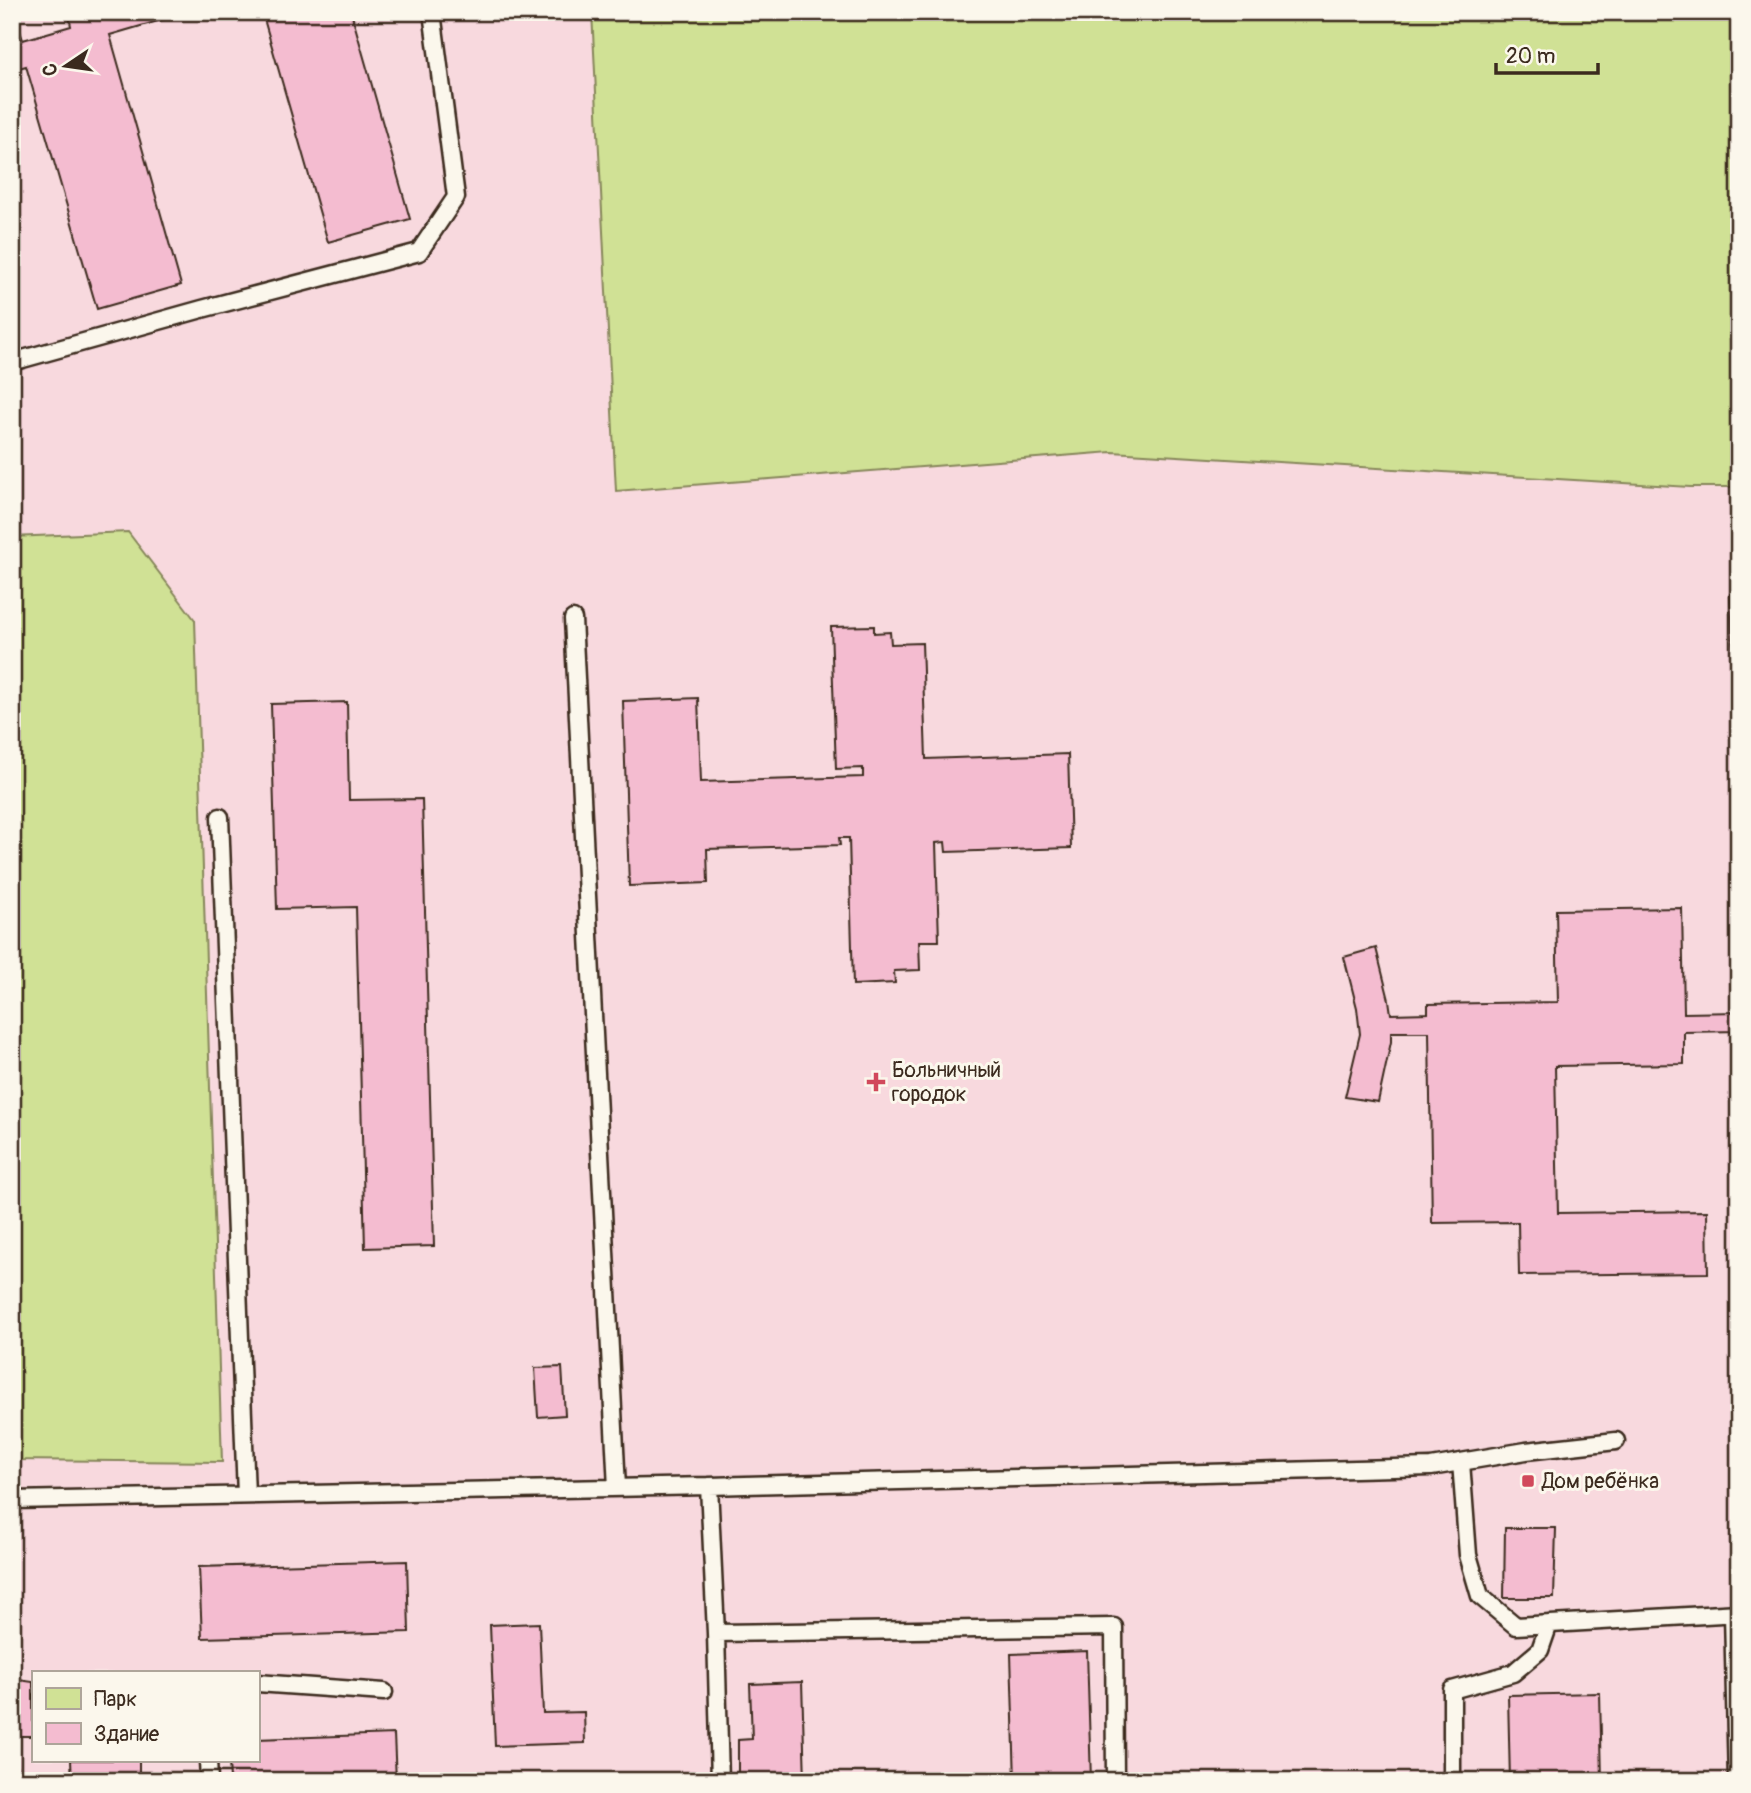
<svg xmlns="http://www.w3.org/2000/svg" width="1751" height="1793" viewBox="0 0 1751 1793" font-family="Pangolin,sans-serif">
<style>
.built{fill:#f8d9de;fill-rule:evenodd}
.green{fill:#d0e195;stroke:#86865a;stroke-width:2}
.building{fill:#f4bcd0;stroke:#3b2a1e;stroke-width:2}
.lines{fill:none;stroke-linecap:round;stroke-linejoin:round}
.service-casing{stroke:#3b2a1e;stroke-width:21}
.service{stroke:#fbf7ec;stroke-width:16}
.poi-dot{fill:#d1495b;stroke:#fbf7ec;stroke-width:2.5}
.labels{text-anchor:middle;stroke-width:6;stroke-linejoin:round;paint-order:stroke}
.poi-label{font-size:21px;fill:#3b2a1e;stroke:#fbf7ec;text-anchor:start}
</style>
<rect width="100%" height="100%" fill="#f9e5e4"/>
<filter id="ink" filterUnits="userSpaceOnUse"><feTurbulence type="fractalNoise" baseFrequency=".0143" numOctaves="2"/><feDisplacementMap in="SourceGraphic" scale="14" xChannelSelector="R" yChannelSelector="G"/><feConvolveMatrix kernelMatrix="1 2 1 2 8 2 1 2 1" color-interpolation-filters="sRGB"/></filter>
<g filter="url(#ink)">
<path class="built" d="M 12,12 L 592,12 L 616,491 L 1112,452 L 1690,487 L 1739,487 L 1739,1781 L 12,1781 ZM 33,1672 L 257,1672 L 257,1760 L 33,1760 Z"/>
<path class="green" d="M 592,12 L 1739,12 L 1739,487 L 1690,487 L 1112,452 L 616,491 Z
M 128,532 L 195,620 L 222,1462 L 12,1460 L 12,537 Z"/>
<path class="building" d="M 68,12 L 189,12 L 110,35 L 181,285 L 97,309 L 26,66 L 12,70 L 12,34 L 20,31 L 23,40 L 71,26 Z
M 262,12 L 351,12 L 410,219 L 328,242 Z
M 1739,593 L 1739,727 L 1736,727 L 1730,594 Z
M 874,626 L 874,633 L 890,632 L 891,644 L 922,643 L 926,759 L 1068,754 L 1071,848 L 946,852 L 945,842 L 936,843 L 939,941 L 919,941 L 920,970 L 894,971 L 895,983 L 853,985 L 849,838 L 839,838 L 840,845 L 707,849 L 708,883 L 629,886 L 623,701 L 698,698 L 701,782 L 863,777 L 863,768 L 836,769 L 831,627 Z
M 347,702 L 349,800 L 422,799 L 434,1246 L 365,1248 L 356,907 L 277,909 L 271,704 Z
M 1682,908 L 1684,1013 L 1739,1012 L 1739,1031 L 1684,1032 L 1684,1064 L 1555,1066 L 1558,1213 L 1707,1211 L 1708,1273 L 1519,1275 L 1518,1222 L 1432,1223 L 1429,1032 L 1391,1032 L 1391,1042 L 1378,1102 L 1345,1097 L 1360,1034 L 1357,1008 L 1344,957 L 1376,948 L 1389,1000 L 1391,1014 L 1428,1013 L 1428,1004 L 1558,1002 L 1556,910 Z
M 562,1367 L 565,1415 L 538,1417 L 535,1368 Z
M 1505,1528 L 1556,1528 L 1554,1598 L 1504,1598 Z
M 407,1561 L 409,1632 L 202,1638 L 199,1567 Z
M 539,1623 L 543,1713 L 584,1712 L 585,1743 L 495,1746 L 490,1625 Z
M 1087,1651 L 1091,1781 L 1015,1781 L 1011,1654 Z
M 12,1679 L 33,1682 L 33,1736 L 17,1736 L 18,1781 L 12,1781 Z
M 802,1682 L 805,1781 L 752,1781 L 752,1777 L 738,1778 L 738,1740 L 752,1739 L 750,1684 Z
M 1600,1693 L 1602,1781 L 1510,1781 L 1508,1695 Z
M 394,1734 L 396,1781 L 230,1781 L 229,1760 L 257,1760 L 257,1739 Z
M 71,1760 L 139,1760 L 139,1781 L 72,1781 Z"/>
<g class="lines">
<g class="service-casing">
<path id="service" d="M 12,362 L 202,309 L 419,252 L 456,197 L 432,12
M 573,619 L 617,1488
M 220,817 L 246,1495
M 1461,1462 L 1468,1555 L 1480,1596 L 1516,1626 L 1739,1613
M 709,1486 L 716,1633 L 720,1781
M 12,1500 L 709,1486 L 1431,1467 L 1526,1451 L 1616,1441
M 1733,1614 L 1737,1781
M 716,1633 L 1114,1627 L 1115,1781
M 257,1683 L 384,1692
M 208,1760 L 209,1781
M 1452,1781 L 1452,1690 L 1513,1673 L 1540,1650 L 1549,1624"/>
</g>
<use href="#service" class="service"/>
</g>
</g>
<g class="poi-dot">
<path d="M872.5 1071.5h7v7h7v7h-7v7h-7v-7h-7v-7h7z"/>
<rect x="1521" y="1474" width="14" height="14" rx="3.5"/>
</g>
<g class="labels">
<g class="poi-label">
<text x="892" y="1077">Больничный<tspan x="892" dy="24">городок</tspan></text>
<text x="1542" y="1488">Дом ребёнка</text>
</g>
</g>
<rect width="1751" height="1793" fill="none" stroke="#fbf7ec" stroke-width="42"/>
<rect x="21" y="21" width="1709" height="1751" fill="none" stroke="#3b2a1e" stroke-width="2.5" filter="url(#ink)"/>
<rect x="32" y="1671" width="228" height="91" fill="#fbf7ec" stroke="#aea59a" stroke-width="2"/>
<rect x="46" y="1688" width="35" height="21" fill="#d0e195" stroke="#aea59a" stroke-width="2"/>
<text x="94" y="1706" font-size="21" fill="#3b2a1e">Парк</text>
<rect x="46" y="1723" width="35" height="21" fill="#f4bcd0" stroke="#aea59a" stroke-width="2"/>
<text x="94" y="1741" font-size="21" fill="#3b2a1e">Здание</text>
<g transform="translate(66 66) rotate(257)" stroke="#fbf7ec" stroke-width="5" paint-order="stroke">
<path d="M0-5L12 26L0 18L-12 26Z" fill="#3b2a1e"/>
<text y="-10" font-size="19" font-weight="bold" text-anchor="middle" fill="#3b2a1e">С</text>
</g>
<path d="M1496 63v10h102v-10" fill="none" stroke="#3b2a1e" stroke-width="3.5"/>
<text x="1506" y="63" font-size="21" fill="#3b2a1e" stroke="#fbf7ec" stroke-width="5" paint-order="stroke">20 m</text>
</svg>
